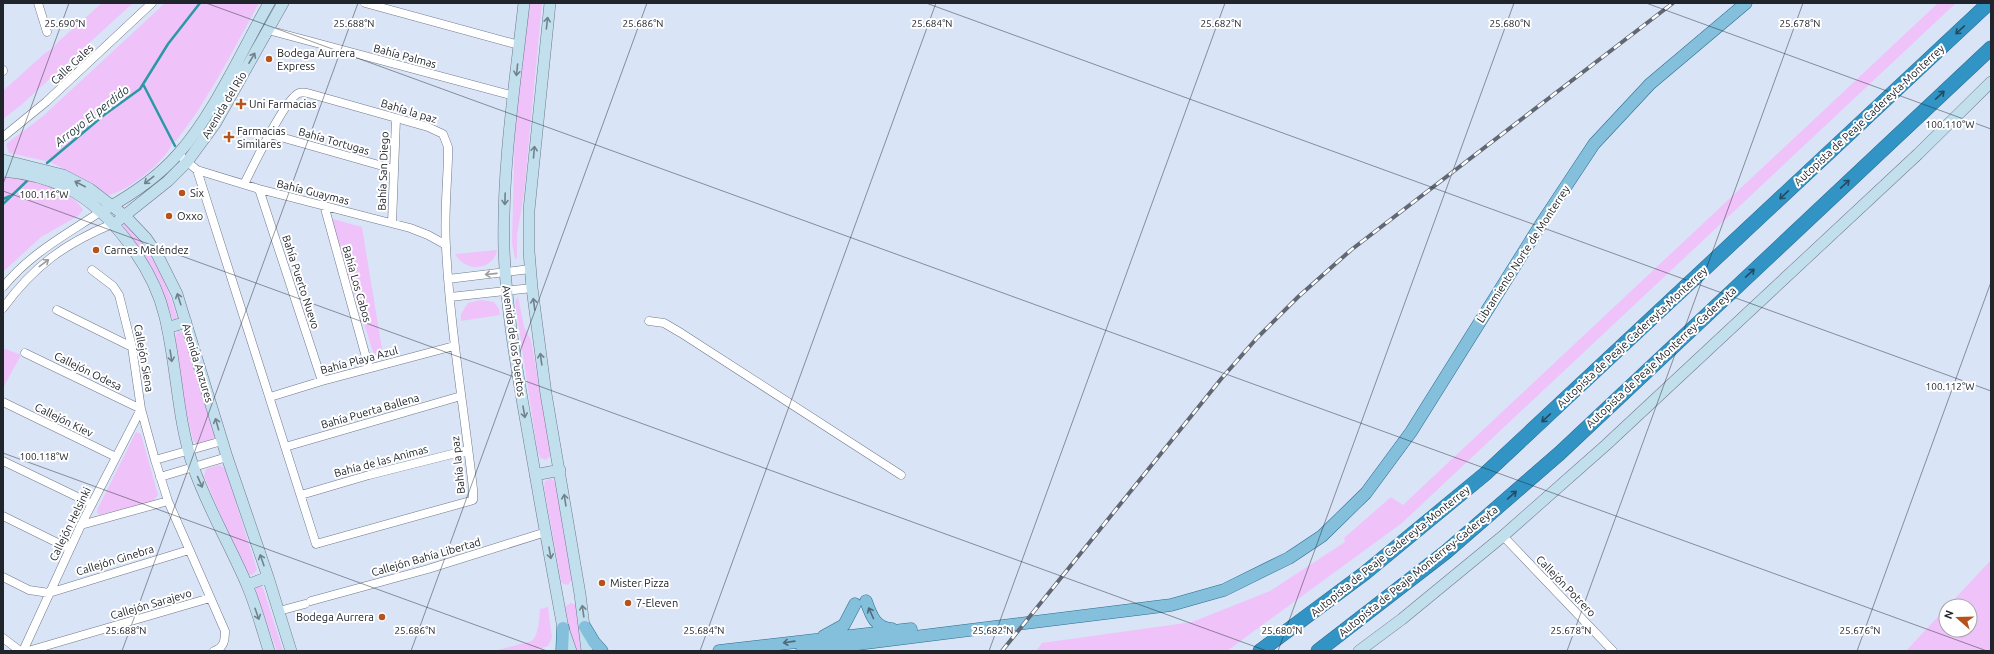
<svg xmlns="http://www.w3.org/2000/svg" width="1994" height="654" viewBox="0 0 1994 654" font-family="Ubuntu,sans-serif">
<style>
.green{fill:#efc3fa}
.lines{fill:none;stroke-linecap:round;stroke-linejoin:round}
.stream{stroke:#2b99a5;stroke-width:2.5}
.street-casing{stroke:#70798a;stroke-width:9}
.secondary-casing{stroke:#70798a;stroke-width:12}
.primary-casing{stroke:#2c6d8f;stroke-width:13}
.highway-casing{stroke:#2c6d8f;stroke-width:15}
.street{stroke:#fff;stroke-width:8}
.secondary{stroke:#c2dfee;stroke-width:11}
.primary{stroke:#84bfdc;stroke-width:12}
.highway{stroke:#3294c5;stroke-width:14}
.rail-casing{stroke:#616873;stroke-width:4}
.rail{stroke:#fff;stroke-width:2.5;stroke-dasharray:8;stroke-linecap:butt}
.oneway{stroke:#71828c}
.oneway2{stroke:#264b61}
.oneway3{stroke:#9b9ca0}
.oneway4{stroke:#4d6a7b}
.ticks{fill:none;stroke:#20242b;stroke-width:1;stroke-opacity:0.45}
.poi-dot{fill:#b6531d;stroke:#fff;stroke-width:1.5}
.labels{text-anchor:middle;stroke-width:4;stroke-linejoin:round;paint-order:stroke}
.poi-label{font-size:11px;fill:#20242b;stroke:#fff;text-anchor:start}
.street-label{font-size:11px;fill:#20242b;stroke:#fff}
.water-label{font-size:12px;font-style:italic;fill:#243b3f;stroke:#fff}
.ticks-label{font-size:10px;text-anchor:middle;fill:#20242b;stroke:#fff;stroke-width:4;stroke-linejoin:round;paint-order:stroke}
</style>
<rect width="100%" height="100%" fill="#d9e4f7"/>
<path class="green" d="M 102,3 L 133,3 L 20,106 L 3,119 L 3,91 L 45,53 L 52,49 L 60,40 Z
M 165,3 L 259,3 C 233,50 209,99 176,141 L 173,141 C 169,159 126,193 108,195 L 92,183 L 50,162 L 9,153 L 6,144 L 42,117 Z
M 529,3 L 542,3 L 524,193 L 517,235 L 517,258 L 515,259 L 512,243 L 515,122 Z
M 1938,3 L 1956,3 L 1402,523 L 1227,651 L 1036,651 L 1042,643 L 1192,622 L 1270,591 L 1345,542 L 1344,538 L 1391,497 L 1403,505 Z
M 3,176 C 25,179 73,189 83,210 L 78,216 L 41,237 L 3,272 Z
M 333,219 L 362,227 L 383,355 L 374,355 L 332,224 Z
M 125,223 C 152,252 166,280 177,317 L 176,319 L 173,319 L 171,315 L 160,283 L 151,266 L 122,228 Z
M 497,250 C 496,263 479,271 467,265 C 462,263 458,259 455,254 Z
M 518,296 L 524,327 L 531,340 L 551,455 L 546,460 L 540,458 L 537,448 L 515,302 Z
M 481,300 L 494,302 L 499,309 L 500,315 L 461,321 L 461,314 L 468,303 Z
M 179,330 L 183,334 L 215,436 L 212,440 L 197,445 L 193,440 L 184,402 L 175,336 Z
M 3,348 L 21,355 L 3,388 Z
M 136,432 L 141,434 L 158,495 L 153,501 L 99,515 L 97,512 L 98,508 Z
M 219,465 L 225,468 L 257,570 L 252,575 L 247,574 L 244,570 L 204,476 L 206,469 Z
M 551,478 L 556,483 L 572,579 L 568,585 L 563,584 L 561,581 L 544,487 L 545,481 Z
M 1991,560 L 1991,651 L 1906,651 L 1946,608 L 1946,630 L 1970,630 L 1970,606 L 1948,606 Z
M 259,585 L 263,588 L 283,651 L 277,651 L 256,593 L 255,589 Z
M 571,603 L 577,605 L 584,651 L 573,651 L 573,649 L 565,606 Z
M 548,607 L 552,638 L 548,646 L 534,651 L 494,651 L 532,641 C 539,633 539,620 540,609 Z"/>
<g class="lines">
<path class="stream" d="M 143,84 L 175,146
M 47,163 L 104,115 L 140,89 L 168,44 L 200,3
M 3,199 L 10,196
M 3,204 L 30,178"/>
<g class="street-casing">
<path id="street" d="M 38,3 L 47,32
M 365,3 L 519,45
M 268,30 L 514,96
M 3,70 L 3,71
M 270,134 L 393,169
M 3,137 L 46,102 L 152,3
M 178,154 L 197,170 L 259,189 L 410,228 L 428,235 L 446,245
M 197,170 L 316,544 L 470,501 L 473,500 L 473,489 C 464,408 450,328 446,247 C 444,218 447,188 448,158 L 448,147 L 443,134 L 428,127 L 311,94 C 308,93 302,92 299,93 C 285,98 252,169 244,184
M 259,189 L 322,381
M 324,205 L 369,368
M 392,223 L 396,119
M 92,270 L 113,286 L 119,295 L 132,347 L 141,409 L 155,460 L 168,501 L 225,631 C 225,640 224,648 214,651
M 448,279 L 530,269
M 3,287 C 31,253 64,236 100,212
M 450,297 L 532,288
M 3,308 C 34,266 64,244 112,224
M 57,310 L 132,347
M 649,321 L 664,323 L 681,333 L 901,475
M 270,397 L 322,381 L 454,346
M 3,402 L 116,457
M 285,447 L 461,396
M 155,460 L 222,441
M 3,461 L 92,504
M 160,477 L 227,457
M 301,495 L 369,475 L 468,450
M 3,516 L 70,549
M 81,525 L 168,501
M 1503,536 L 1613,651
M 3,577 L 29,590 L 49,593 L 189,550
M 311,601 L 428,569 L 546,532
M 279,611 L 305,604
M 3,638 L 20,651
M 23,651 L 81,525 L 141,409 L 25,353
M 28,651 L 210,598"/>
</g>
<g class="secondary-casing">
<path id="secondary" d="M 524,3 C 515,84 502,167 504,249 C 506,308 516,364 526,422 C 538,491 550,559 563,628 L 571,651
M 550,3 L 529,210 L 529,252 L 532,288 L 546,394 L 580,594 L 587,651
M 3,160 L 63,175 L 90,189 L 125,216 L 146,238 L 157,254 L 177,294 L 227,457 L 268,577 L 291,651
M 3,171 C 25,173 47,178 67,188 C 112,211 154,269 165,317 C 177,367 177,418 193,466 C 207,507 230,545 247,585 C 256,606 262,629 269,651
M 106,209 C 131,195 159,176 178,154 C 214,114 242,50 269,3
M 119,220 L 168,181 L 187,162 L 215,124 L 283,3
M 167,328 L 186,322
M 535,475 L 560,470
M 247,585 L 268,577
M 1359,651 L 1402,619 L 1503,536 L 1606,445 L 1918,154 L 1991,82"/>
</g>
<g class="primary-casing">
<path id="primary" d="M 866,601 C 871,615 875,628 892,629
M 585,627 L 594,642 L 602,651
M 824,636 L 844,625 L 855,604
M 562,651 L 563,628
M 719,651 L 911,629
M 802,651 L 1171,605 L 1224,590 L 1289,558 L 1322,536 L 1366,493 L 1411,432 L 1543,221 L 1594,144 L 1650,84 L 1746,3"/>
</g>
<g class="highway-casing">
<path id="highway" d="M 1260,651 L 1365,573 L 1485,474 L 1989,3
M 1318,651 L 1446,552 L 1560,453 L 1991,48"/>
</g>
<use href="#street" class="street"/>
<use href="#secondary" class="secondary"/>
<use href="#primary" class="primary"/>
<use href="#highway" class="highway"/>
<g class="rail-casing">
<path id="rail" d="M 1002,651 L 1221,379 L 1257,338 L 1298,297 L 1351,250 L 1673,3"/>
</g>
<use href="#rail" class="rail"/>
</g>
<defs><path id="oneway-shaft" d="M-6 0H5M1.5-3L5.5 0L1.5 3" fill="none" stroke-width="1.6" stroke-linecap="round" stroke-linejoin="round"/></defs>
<g class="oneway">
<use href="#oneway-shaft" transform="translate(547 23) rotate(-84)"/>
<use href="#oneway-shaft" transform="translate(252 58) rotate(-60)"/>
<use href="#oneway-shaft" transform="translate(517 70) rotate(96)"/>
<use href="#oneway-shaft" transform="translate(534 152) rotate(-85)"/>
<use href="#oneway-shaft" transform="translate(149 180) rotate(142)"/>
<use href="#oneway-shaft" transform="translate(80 184) rotate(-153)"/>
<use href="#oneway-shaft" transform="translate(505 199) rotate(92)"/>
<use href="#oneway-shaft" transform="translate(179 299) rotate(-108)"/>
<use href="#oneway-shaft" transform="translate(534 304) rotate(-98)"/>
<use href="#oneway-shaft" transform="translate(171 356) rotate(81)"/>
<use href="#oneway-shaft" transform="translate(541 359) rotate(-98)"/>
<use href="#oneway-shaft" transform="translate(524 412) rotate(80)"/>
<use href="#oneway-shaft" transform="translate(217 424) rotate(-106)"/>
<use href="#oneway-shaft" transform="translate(200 482) rotate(66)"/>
<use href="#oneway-shaft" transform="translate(565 500) rotate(-99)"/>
<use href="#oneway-shaft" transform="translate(550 553) rotate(80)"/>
<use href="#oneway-shaft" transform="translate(262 560) rotate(-109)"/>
<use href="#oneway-shaft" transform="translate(583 611) rotate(-98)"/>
<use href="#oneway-shaft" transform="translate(257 614) rotate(71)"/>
</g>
<g class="oneway2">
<use href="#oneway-shaft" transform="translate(1960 30) rotate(137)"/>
<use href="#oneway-shaft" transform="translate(1940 95) rotate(-43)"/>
<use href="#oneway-shaft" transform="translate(1845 184) rotate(-43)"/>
<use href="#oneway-shaft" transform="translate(1784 195) rotate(137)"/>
<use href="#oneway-shaft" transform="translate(1750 273) rotate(-43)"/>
<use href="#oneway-shaft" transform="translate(1546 418) rotate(137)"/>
<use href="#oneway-shaft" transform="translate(1512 495) rotate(-42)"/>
</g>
<g class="oneway3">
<use href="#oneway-shaft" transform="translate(44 263) rotate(-37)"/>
<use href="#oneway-shaft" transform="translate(491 274) rotate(174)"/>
</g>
<g class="oneway4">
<use href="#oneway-shaft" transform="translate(871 613) rotate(-114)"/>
<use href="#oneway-shaft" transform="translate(789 642) rotate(172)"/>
</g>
<path class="ticks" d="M 206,3 L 1987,651M 926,3 L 1991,391M 1646,3 L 1991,129M 3,184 L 69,3M 3,191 L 1267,651M 3,453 L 547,651M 122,651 L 358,3M 411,651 L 647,3M 700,651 L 936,3M 989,651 L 1225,3M 1278,651 L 1514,3M 1567,651 L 1803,3M 1857,651 L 1991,282"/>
<g class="poi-dot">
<circle cx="269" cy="59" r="4"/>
<path d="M239 98h4v4h4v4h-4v4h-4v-4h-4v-4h4z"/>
<path d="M227 131h4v4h4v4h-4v4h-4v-4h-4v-4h4z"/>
<circle cx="182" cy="193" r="4"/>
<circle cx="169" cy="216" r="4"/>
<circle cx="96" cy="250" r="4"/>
<circle cx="602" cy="583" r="4"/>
<circle cx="628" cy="603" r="4"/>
<circle cx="382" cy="617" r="4"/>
</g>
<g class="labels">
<g class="poi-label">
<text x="277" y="57">Bodega Aurrera<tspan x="277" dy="13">Express</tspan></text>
<text x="249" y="108">Uni Farmacias</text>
<text x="237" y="135">Farmacias<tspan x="237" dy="13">Similares</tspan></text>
<text x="190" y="197">Six</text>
<text x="177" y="220">Oxxo</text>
<text x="104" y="254">Carnes Meléndez</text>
<text x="610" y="587">Mister Pizza</text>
<text x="636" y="607">7-Eleven</text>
<text x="374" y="621" text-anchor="end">Bodega Aurrera</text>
</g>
<g class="street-label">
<text transform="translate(405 56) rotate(15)" y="4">Bahía Palmas</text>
<text transform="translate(72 64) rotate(-43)" y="4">Calle Gales</text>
<text transform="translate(224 105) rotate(-59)" y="4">Avenida del Río</text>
<text transform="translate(409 111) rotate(17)" y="4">Bahía la paz</text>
<text transform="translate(1869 115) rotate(-43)" y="4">Autopista de Peaje Cadereyta-Monterrey</text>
<text transform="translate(334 141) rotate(16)" y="4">Bahía Tortugas</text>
<text transform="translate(383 171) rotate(-88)" y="4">Bahía San Diego</text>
<text transform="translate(313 192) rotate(14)" y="4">Bahía Guaymas</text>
<text transform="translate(1523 254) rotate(-57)" y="4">Libramiento Norte de Monterrey</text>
<text transform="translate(301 282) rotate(72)" y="4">Bahía Puerto Nuevo</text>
<text transform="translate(357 284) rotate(74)" y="4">Bahía Los Cabos</text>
<text transform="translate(1632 337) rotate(-43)" y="4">Autopista de Peaje Cadereyta-Monterrey</text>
<text transform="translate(514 341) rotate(82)" y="4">Avenida de los Puertos</text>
<text transform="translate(1661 357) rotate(-43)" y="4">Autopista de Peaje Monterrey-Cadereyta</text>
<text transform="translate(144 358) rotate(80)" y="4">Callejón Siena</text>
<text transform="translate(359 360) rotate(-15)" y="4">Bahía Playa Azul</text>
<text transform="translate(198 363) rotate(73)" y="4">Avenida Anzures</text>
<text transform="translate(88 371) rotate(26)" y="4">Callejón Odesa</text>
<text transform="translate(370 411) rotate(-16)" y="4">Bahía Puerta Ballena</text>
<text transform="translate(64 420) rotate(26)" y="4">Callejón Kiev</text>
<text transform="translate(381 461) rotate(-15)" y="4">Bahía de las Animas</text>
<text transform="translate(458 465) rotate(-96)" y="4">Bahía la paz</text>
<text transform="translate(70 524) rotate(-64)" y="4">Callejón Helsinki</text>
<text transform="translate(1390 551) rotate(-39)" y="4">Autopista de Peaje Cadereyta-Monterrey</text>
<text transform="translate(426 557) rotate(-16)" y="4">Callejón Bahía Libertad</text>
<text transform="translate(115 560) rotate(-17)" y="4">Callejón Ginebra</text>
<text transform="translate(1418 571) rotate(-39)" y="4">Autopista de Peaje Monterrey-Cadereyta</text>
<text transform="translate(1566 586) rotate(46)" y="4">Callejón Potrero</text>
<text transform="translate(151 604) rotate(-16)" y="4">Callejón Sarajevo</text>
</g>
<g class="water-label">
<text transform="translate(92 116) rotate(-38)" y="4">Arroyo El perdido</text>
</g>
</g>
<g class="ticks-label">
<text x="65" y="27">25.690°N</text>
<text x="354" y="27">25.688°N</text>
<text x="643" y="27">25.686°N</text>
<text x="932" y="27">25.684°N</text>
<text x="1221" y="27">25.682°N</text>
<text x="1510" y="27">25.680°N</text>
<text x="1800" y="27">25.678°N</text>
<text x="1950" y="128">100.110°W</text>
<text x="44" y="198">100.116°W</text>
<text x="1950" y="390">100.112°W</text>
<text x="44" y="460">100.118°W</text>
<text x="126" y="634">25.688°N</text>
<text x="415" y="634">25.686°N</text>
<text x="704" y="634">25.684°N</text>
<text x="993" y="634">25.682°N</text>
<text x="1282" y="634">25.680°N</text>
<text x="1571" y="634">25.678°N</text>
<text x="1860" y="634">25.676°N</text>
</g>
<rect width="1994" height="654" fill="none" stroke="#20242b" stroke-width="8"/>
<g transform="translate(1958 618) rotate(290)"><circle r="19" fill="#ffffff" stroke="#a6a7aa"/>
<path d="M0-3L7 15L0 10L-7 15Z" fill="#b6531d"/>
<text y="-6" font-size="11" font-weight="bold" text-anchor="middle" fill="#20242b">N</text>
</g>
</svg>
